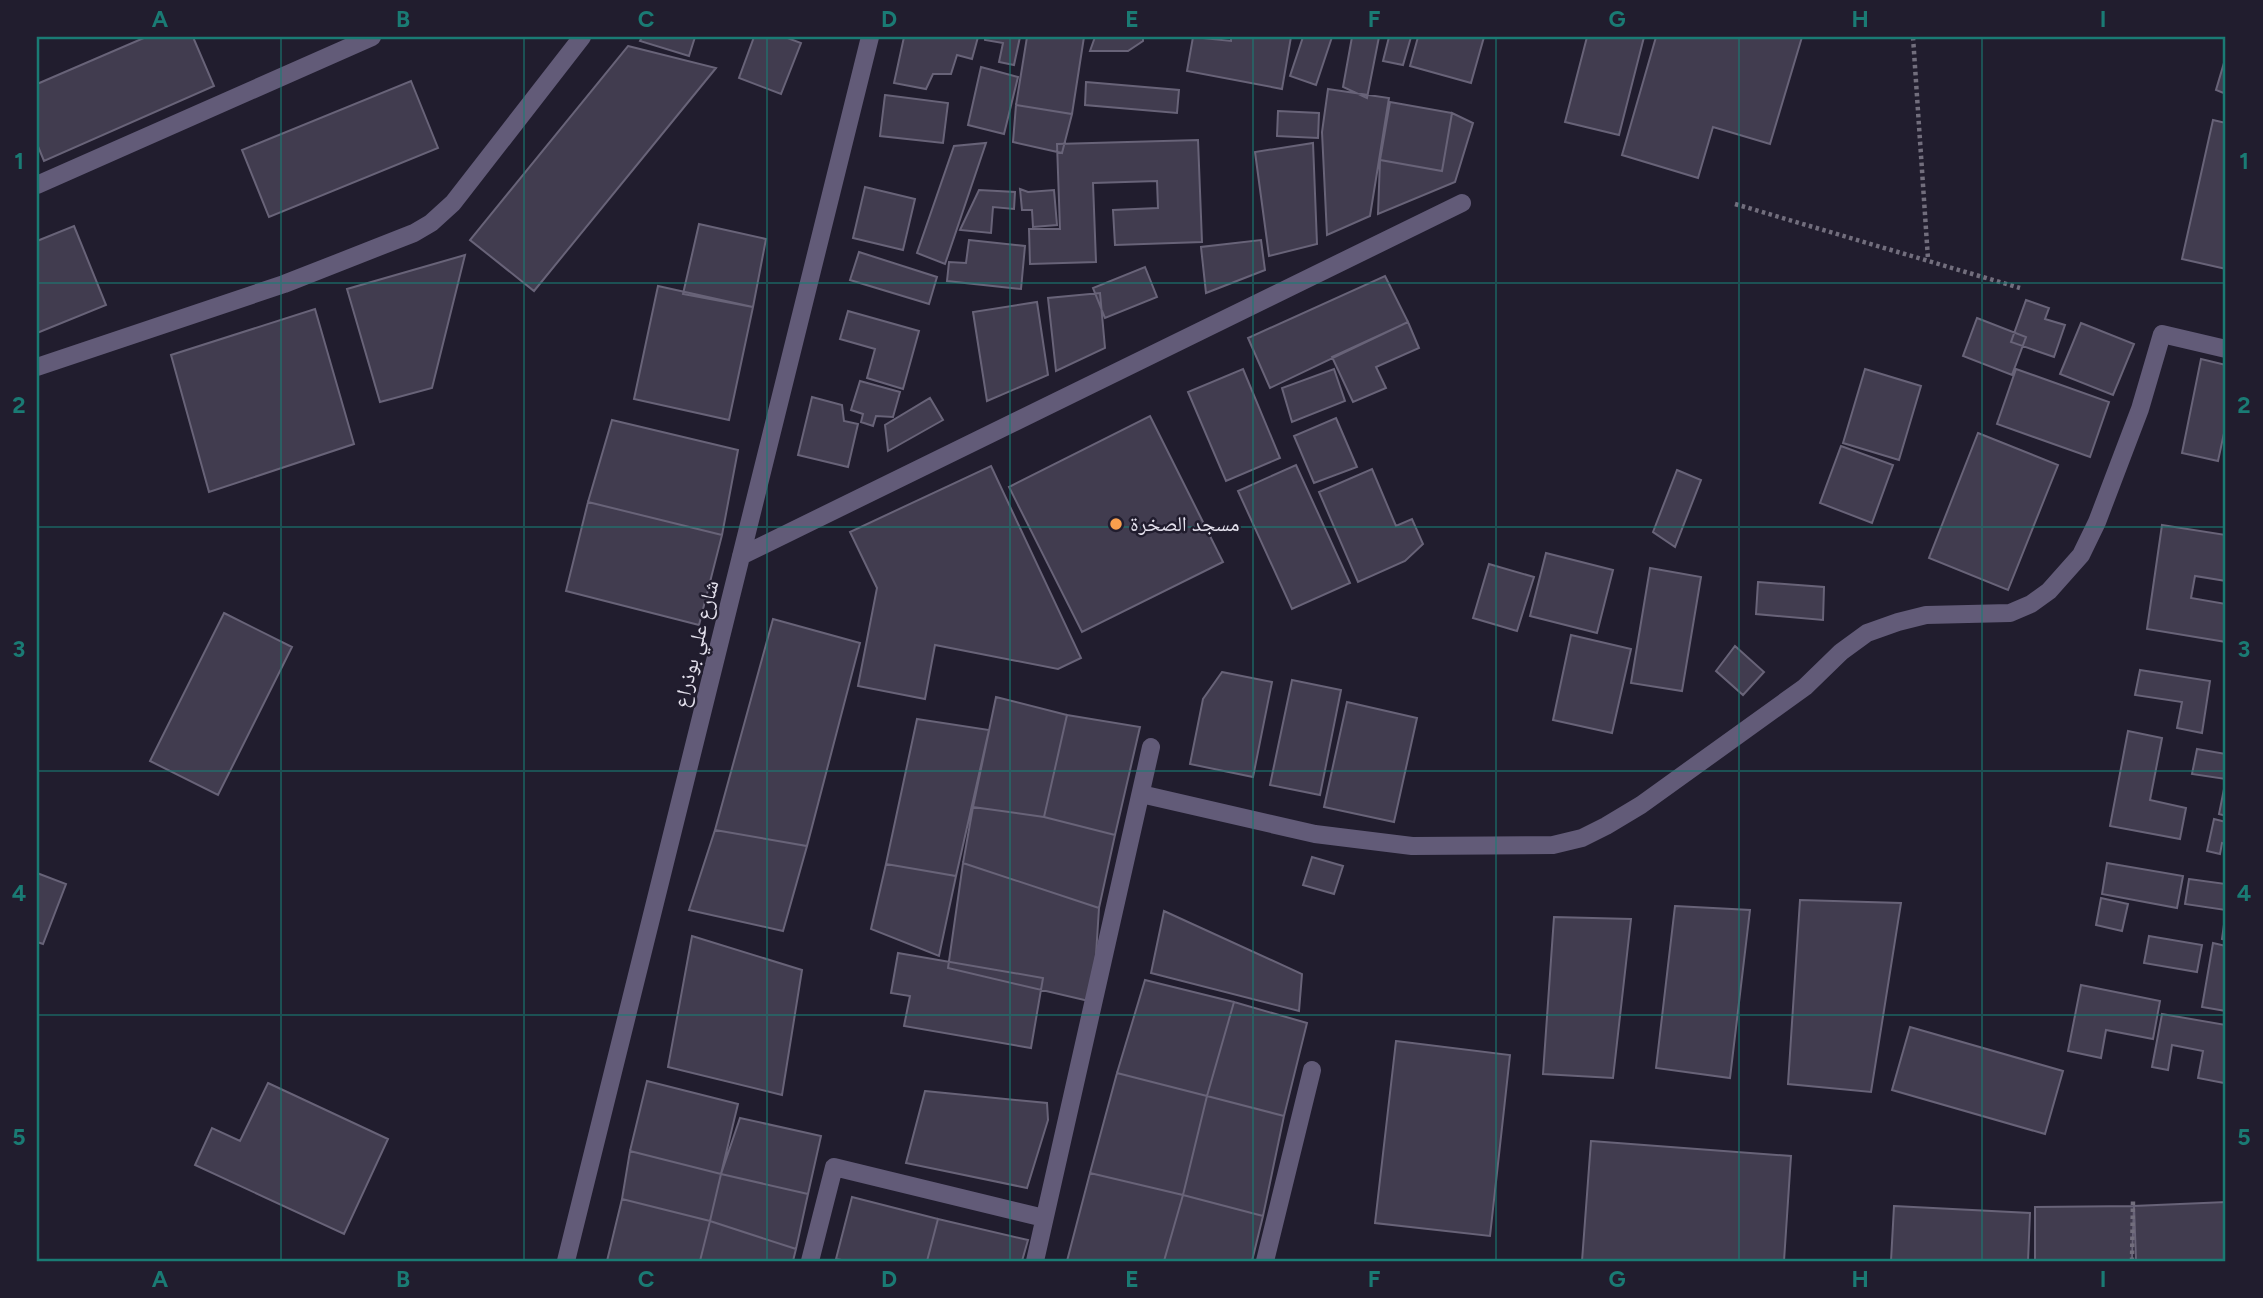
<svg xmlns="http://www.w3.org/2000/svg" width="2263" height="1298" viewBox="0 0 2263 1298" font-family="Figtree,'Noto Naskh Arabic',sans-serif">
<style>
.building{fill:#413c4f;stroke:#686378;stroke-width:2}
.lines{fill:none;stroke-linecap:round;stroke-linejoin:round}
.path{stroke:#726e7d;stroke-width:4.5;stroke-dasharray:3.5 3.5;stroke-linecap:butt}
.minor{stroke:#625b78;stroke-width:18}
.grid{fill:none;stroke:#1a7b74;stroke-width:2;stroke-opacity:0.55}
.poi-dot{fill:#f99f4d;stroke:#211d2e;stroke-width:2.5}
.labels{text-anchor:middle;stroke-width:5;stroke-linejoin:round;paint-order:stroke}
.poi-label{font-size:21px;fill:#e4e1ed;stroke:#211d2e;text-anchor:start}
.street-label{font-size:21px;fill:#e4e1ed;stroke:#211d2e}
.neatline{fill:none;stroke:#1a7b74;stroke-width:2.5}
.grid-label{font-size:23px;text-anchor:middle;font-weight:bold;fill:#1a7b74}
</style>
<rect width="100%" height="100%" fill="#211d2e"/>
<path class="building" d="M 146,37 L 193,37 L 214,86 L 44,161 L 37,144 L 37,84 Z
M 642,37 L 695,37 L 689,56 L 640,41 Z
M 754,37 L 785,37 L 801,43 L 781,94 L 739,78 Z
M 904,37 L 978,37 L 972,59 L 957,55 L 951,74 L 933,74 L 926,89 L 894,83 Z
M 985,37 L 1020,37 L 1014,65 L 999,62 L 1003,43 L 985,40 Z
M 1027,37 L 1084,37 L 1072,114 L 1016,105 Z
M 1095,37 L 1143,37 L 1143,41 L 1128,51 L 1090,51 Z
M 1193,37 L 1231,41 L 1231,37 L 1291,37 L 1282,89 L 1187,71 Z
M 1303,37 L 1332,37 L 1316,85 L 1290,76 Z
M 1352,37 L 1379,37 L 1367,98 L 1343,87 Z
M 1389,37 L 1411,37 L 1403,65 L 1383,61 Z
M 1418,37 L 1484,37 L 1471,83 L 1410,66 Z
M 1587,37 L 1644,37 L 1619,135 L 1565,122 Z
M 1656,37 L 1802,37 L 1770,144 L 1713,127 L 1698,178 L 1622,155 Z
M 628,46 L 716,68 L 534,291 L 470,240 Z
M 2226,56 L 2226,94 L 2216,90 Z
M 981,67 L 1018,77 L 1004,134 L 968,125 Z
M 411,81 L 438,148 L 269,217 L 242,150 Z
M 1086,82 L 1179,90 L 1177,113 L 1085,105 Z
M 1328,89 L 1389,98 L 1370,216 L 1327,235 L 1322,132 Z
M 885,95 L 948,103 L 943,143 L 880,136 Z
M 1390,102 L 1452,113 L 1442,171 L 1380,160 Z
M 1016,105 L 1072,114 L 1062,153 L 1013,142 Z
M 1278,111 L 1319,113 L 1318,138 L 1277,136 Z
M 1452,113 L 1473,123 L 1455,182 L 1378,214 L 1380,160 L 1442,171 Z
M 2213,120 L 2226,123 L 2226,269 L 2182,259 Z
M 1198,140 L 1202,242 L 1115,245 L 1113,210 L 1158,208 L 1157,181 L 1093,183 L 1096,262 L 1030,264 L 1029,229 L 1060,229 L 1057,144 Z
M 986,143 L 945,264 L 917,253 L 954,146 Z
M 1313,143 L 1317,244 L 1269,256 L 1255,152 Z
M 865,187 L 915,199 L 903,250 L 853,238 Z
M 1020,189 L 1028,192 L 1054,190 L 1057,225 L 1033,227 L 1032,210 L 1022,210 Z
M 979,190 L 1015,192 L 1014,209 L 993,207 L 991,233 L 960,230 Z
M 699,224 L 766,239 L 753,307 L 683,294 Z
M 74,226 L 106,305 L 37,333 L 37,241 Z
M 969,240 L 1025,246 L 1021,289 L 947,281 L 949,262 L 966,263 Z
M 1261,240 L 1265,270 L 1206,293 L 1201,247 Z
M 859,252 L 937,277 L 929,304 L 850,280 Z
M 465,255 L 432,388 L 380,402 L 347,289 Z
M 1145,267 L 1157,297 L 1105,318 L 1093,288 Z
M 1385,276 L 1408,322 L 1270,388 L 1248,338 Z
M 658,286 L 753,307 L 729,420 L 634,399 Z
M 1100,293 L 1105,348 L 1056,371 L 1048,298 Z
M 2026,300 L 2049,308 L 2045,319 L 2065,325 L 2054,357 L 2011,342 Z
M 1037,302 L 1048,375 L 987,401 L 973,312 Z
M 315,309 L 354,444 L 209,492 L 171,355 Z
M 848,311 L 919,331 L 903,389 L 867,378 L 875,349 L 840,339 Z
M 1977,318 L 2026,337 L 2012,375 L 1963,356 Z
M 1408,322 L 1419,348 L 1376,367 L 1386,388 L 1353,402 L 1332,357 Z
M 2081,323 L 2134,344 L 2113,395 L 2060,374 Z
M 2201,359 L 2226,365 L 2226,424 L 2218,461 L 2182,453 Z
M 1243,369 L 1280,458 L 1226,481 L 1188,392 Z
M 1334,369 L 1345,401 L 1292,422 L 1282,388 Z
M 1865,369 L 1921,386 L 1899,460 L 1843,443 Z
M 2016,369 L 2109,402 L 2090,457 L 1997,424 Z
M 860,381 L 900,392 L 893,417 L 876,416 L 873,426 L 861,422 L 863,414 L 851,410 Z
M 812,397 L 842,405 L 844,421 L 858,424 L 848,467 L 798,455 Z
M 930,398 L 943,420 L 888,451 L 885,425 Z
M 1150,416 L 1223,562 L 1082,632 L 1009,487 Z
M 1336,418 L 1357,467 L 1314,483 L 1294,436 Z
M 612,420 L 738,450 L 722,535 L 588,502 Z
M 1978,433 L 2058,465 L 2008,590 L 1929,558 Z
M 1841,446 L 1893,465 L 1872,523 L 1820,503 Z
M 1296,465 L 1350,583 L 1292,609 L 1238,491 Z
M 991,466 L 1081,658 L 1058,669 L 935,645 L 925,699 L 858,686 L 877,588 L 850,532 Z
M 1372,469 L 1396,526 L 1412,519 L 1423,544 L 1405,561 L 1358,582 L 1319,492 Z
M 1677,470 L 1701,480 L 1675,547 L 1653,532 Z
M 588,502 L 722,535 L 699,625 L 566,591 Z
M 2162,525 L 2226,535 L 2226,581 L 2195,576 L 2191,598 L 2226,604 L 2226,642 L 2147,629 Z
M 1546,553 L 1613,570 L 1597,633 L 1530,616 Z
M 1489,564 L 1534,577 L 1517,631 L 1473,618 Z
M 1650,568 L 1701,577 L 1682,691 L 1631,683 Z
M 1758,582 L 1824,587 L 1823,620 L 1756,614 Z
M 224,613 L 292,647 L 218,795 L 150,761 Z
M 773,619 L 860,643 L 807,846 L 715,830 Z
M 1571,635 L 1631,649 L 1612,733 L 1553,720 Z
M 1735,646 L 1764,672 L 1743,695 L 1716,671 Z
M 2140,670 L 2210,681 L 2202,733 L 2177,728 L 2182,702 L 2135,695 Z
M 1222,672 L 1272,682 L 1253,777 L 1190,764 L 1203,699 Z
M 1292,680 L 1341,690 L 1320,795 L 1270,785 Z
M 996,697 L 1067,715 L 1044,817 L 973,807 Z
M 1347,702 L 1417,718 L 1394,822 L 1324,807 Z
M 1067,715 L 1140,727 L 1115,835 L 1044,817 Z
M 917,719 L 989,730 L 956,876 L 886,864 Z
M 2128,731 L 2162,738 L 2150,800 L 2186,808 L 2180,839 L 2110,826 Z
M 2197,749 L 2226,754 L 2226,816 L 2219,814 L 2226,779 L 2192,774 Z
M 973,807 L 1044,817 L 1115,835 L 1099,908 L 963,863 Z
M 2214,819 L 2226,822 L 2226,844 L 2222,843 L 2220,854 L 2207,851 Z
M 715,830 L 807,846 L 783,931 L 689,910 Z
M 1312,857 L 1343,866 L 1334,894 L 1303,885 Z
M 963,863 L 1099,908 L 1093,1002 L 948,968 Z
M 2107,863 L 2183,876 L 2177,908 L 2102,894 Z
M 886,864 L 956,876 L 939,956 L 871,929 Z
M 37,873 L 66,884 L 43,944 L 37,942 Z
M 2189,879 L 2226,884 L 2226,940 L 2222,939 L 2226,910 L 2185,904 Z
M 2101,898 L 2128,904 L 2122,931 L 2096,925 Z
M 1800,900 L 1901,903 L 1871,1092 L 1788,1084 Z
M 1675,906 L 1750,910 L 1730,1078 L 1656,1068 Z
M 1164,911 L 1302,974 L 1299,1011 L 1151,973 Z
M 1554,917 L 1631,919 L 1613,1078 L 1543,1074 Z
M 692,936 L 802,970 L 782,1095 L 668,1067 Z
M 2149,936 L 2202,945 L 2197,972 L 2144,963 Z
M 2213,943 L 2226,946 L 2226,1011 L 2202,1007 Z
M 898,953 L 1043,978 L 1031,1048 L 904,1026 L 910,996 L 891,993 Z
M 1145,980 L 1234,1002 L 1207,1096 L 1117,1073 Z
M 2081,985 L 2160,1001 L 2153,1039 L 2106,1030 L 2101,1058 L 2068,1051 Z
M 1234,1002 L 1307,1023 L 1284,1116 L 1207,1096 Z
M 2162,1014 L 2226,1025 L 2224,1083 L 2198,1078 L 2203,1051 L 2172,1045 L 2168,1070 L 2152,1067 Z
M 1910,1027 L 2063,1071 L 2045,1134 L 1892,1090 Z
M 1396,1041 L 1510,1055 L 1490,1236 L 1375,1223 Z
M 1117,1073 L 1207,1096 L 1183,1195 L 1090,1173 Z
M 647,1081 L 738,1104 L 721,1174 L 630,1151 Z
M 268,1083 L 388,1139 L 344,1234 L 195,1165 L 212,1128 L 240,1141 Z
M 925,1091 L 1047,1103 L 1048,1120 L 1027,1188 L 906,1163 Z
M 1207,1096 L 1284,1116 L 1263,1216 L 1183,1195 Z
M 740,1118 L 821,1136 L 808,1194 L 721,1174 Z
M 1591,1141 L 1791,1156 L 1784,1261 L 1582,1261 Z
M 630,1151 L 721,1174 L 710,1221 L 622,1199 Z
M 1090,1173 L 1183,1195 L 1164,1261 L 1067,1261 Z
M 721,1174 L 808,1194 L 796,1249 L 710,1221 Z
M 1183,1195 L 1263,1216 L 1252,1261 L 1164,1261 Z
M 852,1197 L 938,1219 L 927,1261 L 847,1261 L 836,1259 Z
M 622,1199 L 710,1221 L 700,1261 L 607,1261 Z
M 2226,1202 L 2226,1261 L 2136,1261 L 2134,1206 Z
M 1894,1206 L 2030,1213 L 2028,1261 L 1891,1261 Z
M 2134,1206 L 2132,1261 L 2035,1261 L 2035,1207 Z
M 938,1219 L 1028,1240 L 1022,1261 L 927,1261 Z
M 710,1221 L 796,1249 L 793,1261 L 700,1261 Z"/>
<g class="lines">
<path class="path" d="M 1913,37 L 1928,259
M 1735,204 L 2020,288
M 2132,1261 L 2133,1201"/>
<path class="minor" d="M 37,185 L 372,37
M 37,367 L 284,284 L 414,233 L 431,223 L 453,203 L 582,37
M 741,556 L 1462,203
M 1141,794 L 1315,834 L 1412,846 L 1553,845 L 1582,838 L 1606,826 L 1641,805 L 1805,687 L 1841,652 L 1867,633 L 1898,622 L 1926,615 L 2010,613 L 2031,604 L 2049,591 L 2081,555 L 2097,522 L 2140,409 L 2162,334 L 2226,349
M 566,1261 L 870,37
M 810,1261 L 834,1167 L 1044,1218
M 1035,1261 L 1151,747
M 1265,1261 L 1312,1070"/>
</g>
<path class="grid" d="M 281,37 L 281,1261M 524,37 L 524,1261M 767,37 L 767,1261M 1010,37 L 1010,1261M 1253,37 L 1253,1261M 1496,37 L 1496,1261M 1739,37 L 1739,1261M 1982,37 L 1982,1261M 37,283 L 2226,283M 37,527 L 2226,527M 37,771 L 2226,771M 37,1015 L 2226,1015"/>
<circle class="poi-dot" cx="1116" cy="524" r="7"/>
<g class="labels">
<g class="poi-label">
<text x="1130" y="531">مسجد الصخرة</text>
</g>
<g class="street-label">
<text transform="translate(696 644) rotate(-76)" y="7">شارع علي بوذراع</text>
</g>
</g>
<rect width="2263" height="1298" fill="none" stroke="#211d2e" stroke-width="77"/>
<rect x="38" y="38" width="2186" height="1222" class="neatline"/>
<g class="grid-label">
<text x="160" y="27">A</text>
<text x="403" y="27">B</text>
<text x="646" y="27">C</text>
<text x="889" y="27">D</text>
<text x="1132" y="27">E</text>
<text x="1374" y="27">F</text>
<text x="1617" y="27">G</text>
<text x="1860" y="27">H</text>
<text x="2103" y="27">I</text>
<text x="19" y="169">1</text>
<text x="2244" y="169">1</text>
<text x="19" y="413">2</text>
<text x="2244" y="413">2</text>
<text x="19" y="657">3</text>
<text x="2244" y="657">3</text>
<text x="19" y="901">4</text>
<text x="2244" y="901">4</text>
<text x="19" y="1145">5</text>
<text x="2244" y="1145">5</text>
<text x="160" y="1287">A</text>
<text x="403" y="1287">B</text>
<text x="646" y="1287">C</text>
<text x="889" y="1287">D</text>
<text x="1132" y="1287">E</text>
<text x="1374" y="1287">F</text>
<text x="1617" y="1287">G</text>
<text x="1860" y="1287">H</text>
<text x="2103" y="1287">I</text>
</g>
</svg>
